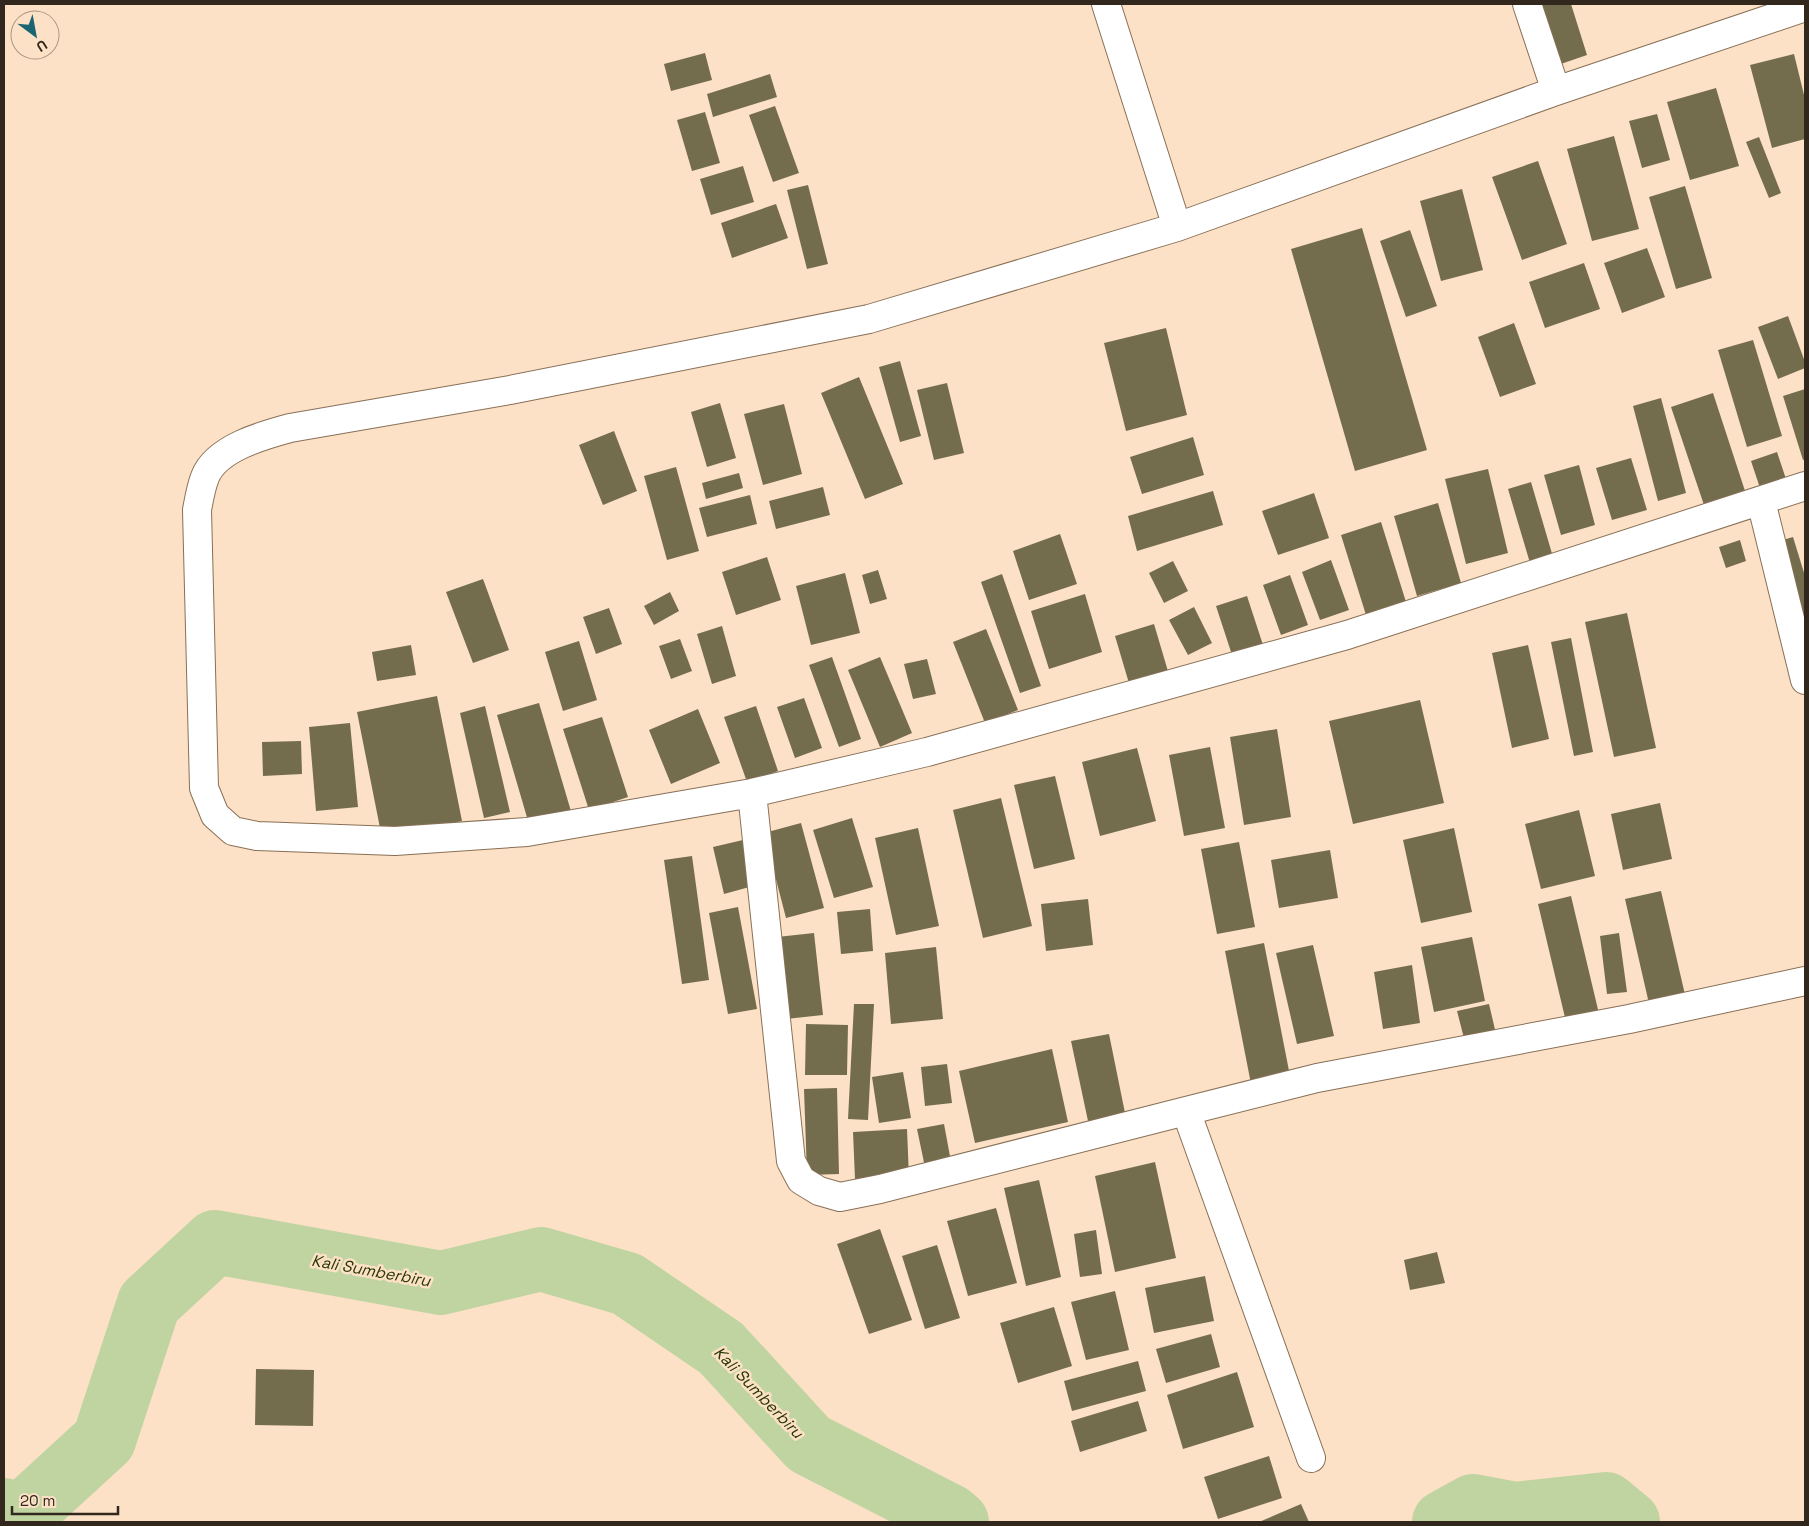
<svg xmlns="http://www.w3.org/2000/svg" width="1809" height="1526" viewBox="0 0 1809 1526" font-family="'Space Grotesk',sans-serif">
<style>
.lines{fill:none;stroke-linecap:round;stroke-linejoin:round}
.river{stroke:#c0d4a1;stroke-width:64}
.building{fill:#746d4d}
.minor-casing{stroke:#887057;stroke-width:30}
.minor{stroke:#fff;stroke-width:28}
.labels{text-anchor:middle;stroke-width:5;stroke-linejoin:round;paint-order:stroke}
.water-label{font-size:16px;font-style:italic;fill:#273800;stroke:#fce1c6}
</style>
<rect width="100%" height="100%" fill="#fce1c6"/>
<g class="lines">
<path class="river" d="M 4,1510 L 20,1517 L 104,1440 L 149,1303 L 215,1242 L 441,1283 L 541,1259 L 627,1284 L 721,1348 L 809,1444 L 950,1516 L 957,1522
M 1444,1522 L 1473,1506 L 1515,1514 L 1606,1504 L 1628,1522"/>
</g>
<path class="building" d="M 1535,4 L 1571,4 L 1587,55 L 1555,66 Z
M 705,53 L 712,80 L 671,91 L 664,64 Z
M 1794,54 L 1805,99 L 1805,139 L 1772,148 L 1750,65 Z
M 770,74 L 777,97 L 713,117 L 707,94 Z
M 1716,88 L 1739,166 L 1690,180 L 1667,102 Z
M 775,106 L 799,173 L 773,182 L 749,115 Z
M 705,112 L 720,163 L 692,171 L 677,120 Z
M 1657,114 L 1670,160 L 1642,168 L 1629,121 Z
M 1614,136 L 1639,229 L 1592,241 L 1567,149 Z
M 1759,137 L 1781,193 L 1769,198 L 1746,142 Z
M 1538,161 L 1567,244 L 1522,260 L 1492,177 Z
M 743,166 L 754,202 L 711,215 L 700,179 Z
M 808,185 L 828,264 L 807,269 L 787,190 Z
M 1685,186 L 1712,278 L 1676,289 L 1649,197 Z
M 1462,189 L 1483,270 L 1441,281 L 1420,201 Z
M 776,204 L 788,238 L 732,258 L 721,223 Z
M 1362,228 L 1427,450 L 1355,471 L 1291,249 Z
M 1410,230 L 1437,306 L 1406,317 L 1380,241 Z
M 1647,248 L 1665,297 L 1622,313 L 1604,263 Z
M 1584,263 L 1600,309 L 1545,328 L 1529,282 Z
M 1788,316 L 1805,362 L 1805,368 L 1778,379 L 1758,327 Z
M 1514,323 L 1536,384 L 1500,397 L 1478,337 Z
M 1166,328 L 1187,415 L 1126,431 L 1104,343 Z
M 1753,340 L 1782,436 L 1747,447 L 1718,350 Z
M 900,361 L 921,436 L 900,442 L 879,367 Z
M 859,377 L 903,484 L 865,499 L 821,393 Z
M 947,383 L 964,453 L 934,460 L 917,390 Z
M 1805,389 L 1805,459 L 1803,460 L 1783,396 Z
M 1713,393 L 1746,494 L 1705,508 L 1671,407 Z
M 1661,398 L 1686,493 L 1658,501 L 1633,406 Z
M 720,403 L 736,458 L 707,467 L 691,412 Z
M 784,404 L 802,474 L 763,485 L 744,414 Z
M 614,431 L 637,491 L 603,505 L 579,445 Z
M 1193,437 L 1204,475 L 1142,494 L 1130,457 Z
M 1777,452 L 1787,482 L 1761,491 L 1751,461 Z
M 1631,458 L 1647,510 L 1612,520 L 1596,468 Z
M 1579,465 L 1595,525 L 1561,535 L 1544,475 Z
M 676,467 L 699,551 L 667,560 L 644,476 Z
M 1488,469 L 1508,553 L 1466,564 L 1445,479 Z
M 739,473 L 743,488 L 706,499 L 702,483 Z
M 1531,482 L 1553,557 L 1530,563 L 1508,489 Z
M 823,487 L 830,515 L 776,529 L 769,501 Z
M 1213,491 L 1223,525 L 1137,551 L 1128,516 Z
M 1314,493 L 1329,538 L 1278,555 L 1262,511 Z
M 750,495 L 757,524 L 707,537 L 699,508 Z
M 1438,503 L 1461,583 L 1417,596 L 1394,516 Z
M 1381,522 L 1406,602 L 1366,615 L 1341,535 Z
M 1060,534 L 1077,584 L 1029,600 L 1013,551 Z
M 1793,537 L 1805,576 L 1805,614 L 1799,616 L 1776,542 Z
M 1740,540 L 1746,561 L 1726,568 L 1719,547 Z
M 767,557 L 781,600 L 736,615 L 722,572 Z
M 1331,560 L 1349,610 L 1320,620 L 1302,572 Z
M 1173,561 L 1188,591 L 1164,603 L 1149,573 Z
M 878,570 L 887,599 L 870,604 L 862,575 Z
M 845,573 L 860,633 L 811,645 L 796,586 Z
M 1002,574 L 1041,686 L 1020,693 L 981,582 Z
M 1290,575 L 1308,625 L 1281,635 L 1263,585 Z
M 483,579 L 509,650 L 473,663 L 446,592 Z
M 670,592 L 679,611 L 654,625 L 644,606 Z
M 1085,594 L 1102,652 L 1049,669 L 1031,611 Z
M 1247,596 L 1264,648 L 1233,658 L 1216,606 Z
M 1194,607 L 1212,643 L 1188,655 L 1169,620 Z
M 609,608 L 622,644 L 596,654 L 583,617 Z
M 1627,613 L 1656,748 L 1614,757 L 1585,622 Z
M 1154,624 L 1170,678 L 1131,690 L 1115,636 Z
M 722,626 L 736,676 L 712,684 L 697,634 Z
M 986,629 L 1018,710 L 985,723 L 953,642 Z
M 1571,638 L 1593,752 L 1574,756 L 1551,642 Z
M 680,639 L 692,671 L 671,679 L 659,646 Z
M 579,641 L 597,700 L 563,711 L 545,652 Z
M 411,645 L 416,675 L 377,681 L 372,652 Z
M 1528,645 L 1549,739 L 1512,748 L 1492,653 Z
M 832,657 L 861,739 L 839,747 L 809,665 Z
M 880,657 L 912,733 L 880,747 L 848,670 Z
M 927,659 L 936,694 L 913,699 L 904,664 Z
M 437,696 L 462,821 L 382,838 L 357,712 Z
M 804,698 L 822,748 L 795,758 L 777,707 Z
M 1420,700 L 1444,803 L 1353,824 L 1329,721 Z
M 539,703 L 573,818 L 531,831 L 497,715 Z
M 485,706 L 510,812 L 484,818 L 460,713 Z
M 756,706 L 778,771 L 747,782 L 724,717 Z
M 698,709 L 720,763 L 671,784 L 649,730 Z
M 602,717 L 628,797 L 589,810 L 563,729 Z
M 350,723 L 358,807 L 316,811 L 309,727 Z
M 1277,729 L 1291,817 L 1244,825 L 1230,737 Z
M 301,741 L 302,774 L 263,776 L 262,742 Z
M 1210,747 L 1225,828 L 1184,836 L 1169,755 Z
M 1137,748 L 1156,821 L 1100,836 L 1082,762 Z
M 1055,776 L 1075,859 L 1034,869 L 1014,785 Z
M 1001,798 L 1032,926 L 983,938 L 953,810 Z
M 1660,803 L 1672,859 L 1623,870 L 1611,814 Z
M 1579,810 L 1595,876 L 1541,889 L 1525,824 Z
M 852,818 L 873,887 L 834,898 L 813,830 Z
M 801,823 L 824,908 L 786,918 L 764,833 Z
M 918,828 L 939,926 L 896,935 L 875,838 Z
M 1454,828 L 1472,912 L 1421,923 L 1403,840 Z
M 743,840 L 753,886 L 724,894 L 713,847 Z
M 1239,842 L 1255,927 L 1217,934 L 1201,849 Z
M 1330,850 L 1338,898 L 1279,908 L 1271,860 Z
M 692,856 L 709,980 L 682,984 L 664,860 Z
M 1661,891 L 1686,999 L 1650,1008 L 1625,899 Z
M 1571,896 L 1600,1018 L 1567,1026 L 1538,904 Z
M 1088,899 L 1093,945 L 1046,951 L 1041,904 Z
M 738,907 L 757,1009 L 728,1014 L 709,913 Z
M 870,909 L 873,951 L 841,954 L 837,912 Z
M 814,933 L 823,1015 L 786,1019 L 777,937 Z
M 1619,933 L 1627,992 L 1607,994 L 1600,936 Z
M 1472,937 L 1485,1001 L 1434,1012 L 1421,947 Z
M 1264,943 L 1291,1081 L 1252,1089 L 1225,951 Z
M 1313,945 L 1334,1036 L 1297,1044 L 1276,953 Z
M 936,947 L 943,1019 L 891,1024 L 885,953 Z
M 1412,965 L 1420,1023 L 1383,1029 L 1374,972 Z
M 854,1004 L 874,1004 L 868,1120 L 848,1119 Z
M 1489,1004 L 1497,1038 L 1466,1046 L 1457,1011 Z
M 806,1024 L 848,1025 L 847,1075 L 805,1075 Z
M 1109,1034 L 1125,1113 L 1088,1121 L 1071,1041 Z
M 1052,1049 L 1068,1122 L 975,1143 L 959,1071 Z
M 947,1064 L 952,1103 L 925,1106 L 921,1067 Z
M 903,1072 L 911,1118 L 879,1123 L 872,1077 Z
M 837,1088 L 839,1174 L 807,1175 L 804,1089 Z
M 944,1124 L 952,1167 L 926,1172 L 917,1129 Z
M 907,1129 L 909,1177 L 855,1179 L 853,1132 Z
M 1155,1162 L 1176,1258 L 1115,1272 L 1095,1176 Z
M 1039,1180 L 1061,1277 L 1026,1286 L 1004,1188 Z
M 996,1208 L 1017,1283 L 968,1296 L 947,1221 Z
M 880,1229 L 912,1320 L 869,1334 L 837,1244 Z
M 1096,1230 L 1102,1274 L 1080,1277 L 1074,1234 Z
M 937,1245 L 960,1318 L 925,1329 L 902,1256 Z
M 1437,1252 L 1445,1283 L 1410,1290 L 1404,1260 Z
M 1205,1276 L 1214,1321 L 1154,1333 L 1145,1288 Z
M 1115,1291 L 1129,1350 L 1086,1360 L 1071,1302 Z
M 1054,1307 L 1072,1366 L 1018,1383 L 1000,1323 Z
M 1211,1334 L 1220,1367 L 1166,1383 L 1156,1349 Z
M 1138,1361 L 1146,1391 L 1072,1411 L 1064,1381 Z
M 256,1369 L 314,1370 L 313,1426 L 255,1425 Z
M 1237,1372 L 1254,1427 L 1183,1449 L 1167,1395 Z
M 1138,1401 L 1147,1431 L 1080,1452 L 1071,1421 Z
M 1269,1456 L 1282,1498 L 1218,1519 L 1204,1477 Z
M 1301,1504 L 1309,1522 L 1259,1522 Z"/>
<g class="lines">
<g class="minor-casing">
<path id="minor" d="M 1106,4 L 1177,227
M 1527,4 L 1556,91
M 1805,7 L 1556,91 L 1177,227 L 869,319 L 510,390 L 290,428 C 264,435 216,448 205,477 C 201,487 199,499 197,510 L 204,788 L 215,815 L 233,831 L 257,836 L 395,841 L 527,832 L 752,793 L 927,752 L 1347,635 L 1805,486
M 1761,501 L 1805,680
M 752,793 L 791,1161 L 801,1180 L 819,1191 L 840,1197 L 880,1189 L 1186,1111
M 1311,1458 L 1186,1111 L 1317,1078 L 1629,1019 L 1805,981"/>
</g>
<use href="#minor" class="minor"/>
</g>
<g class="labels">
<g class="water-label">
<text transform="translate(371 1270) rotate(10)" y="6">Kali Sumberbiru</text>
<text transform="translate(759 1392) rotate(46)" y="6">Kali Sumberbiru</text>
</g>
</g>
<rect width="1809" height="1526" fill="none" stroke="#31271d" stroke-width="10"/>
<g transform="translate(35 35) rotate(148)"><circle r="24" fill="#fce1c6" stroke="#ab9782"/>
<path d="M0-4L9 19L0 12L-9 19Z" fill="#1b6471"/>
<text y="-8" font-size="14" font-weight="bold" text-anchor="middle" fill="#31271d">U</text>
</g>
<path d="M12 1506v8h106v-8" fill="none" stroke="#31271d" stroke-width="2.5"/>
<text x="20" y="1506" font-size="15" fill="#31271d" stroke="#fce1c6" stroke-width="4" paint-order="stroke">20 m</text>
</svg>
